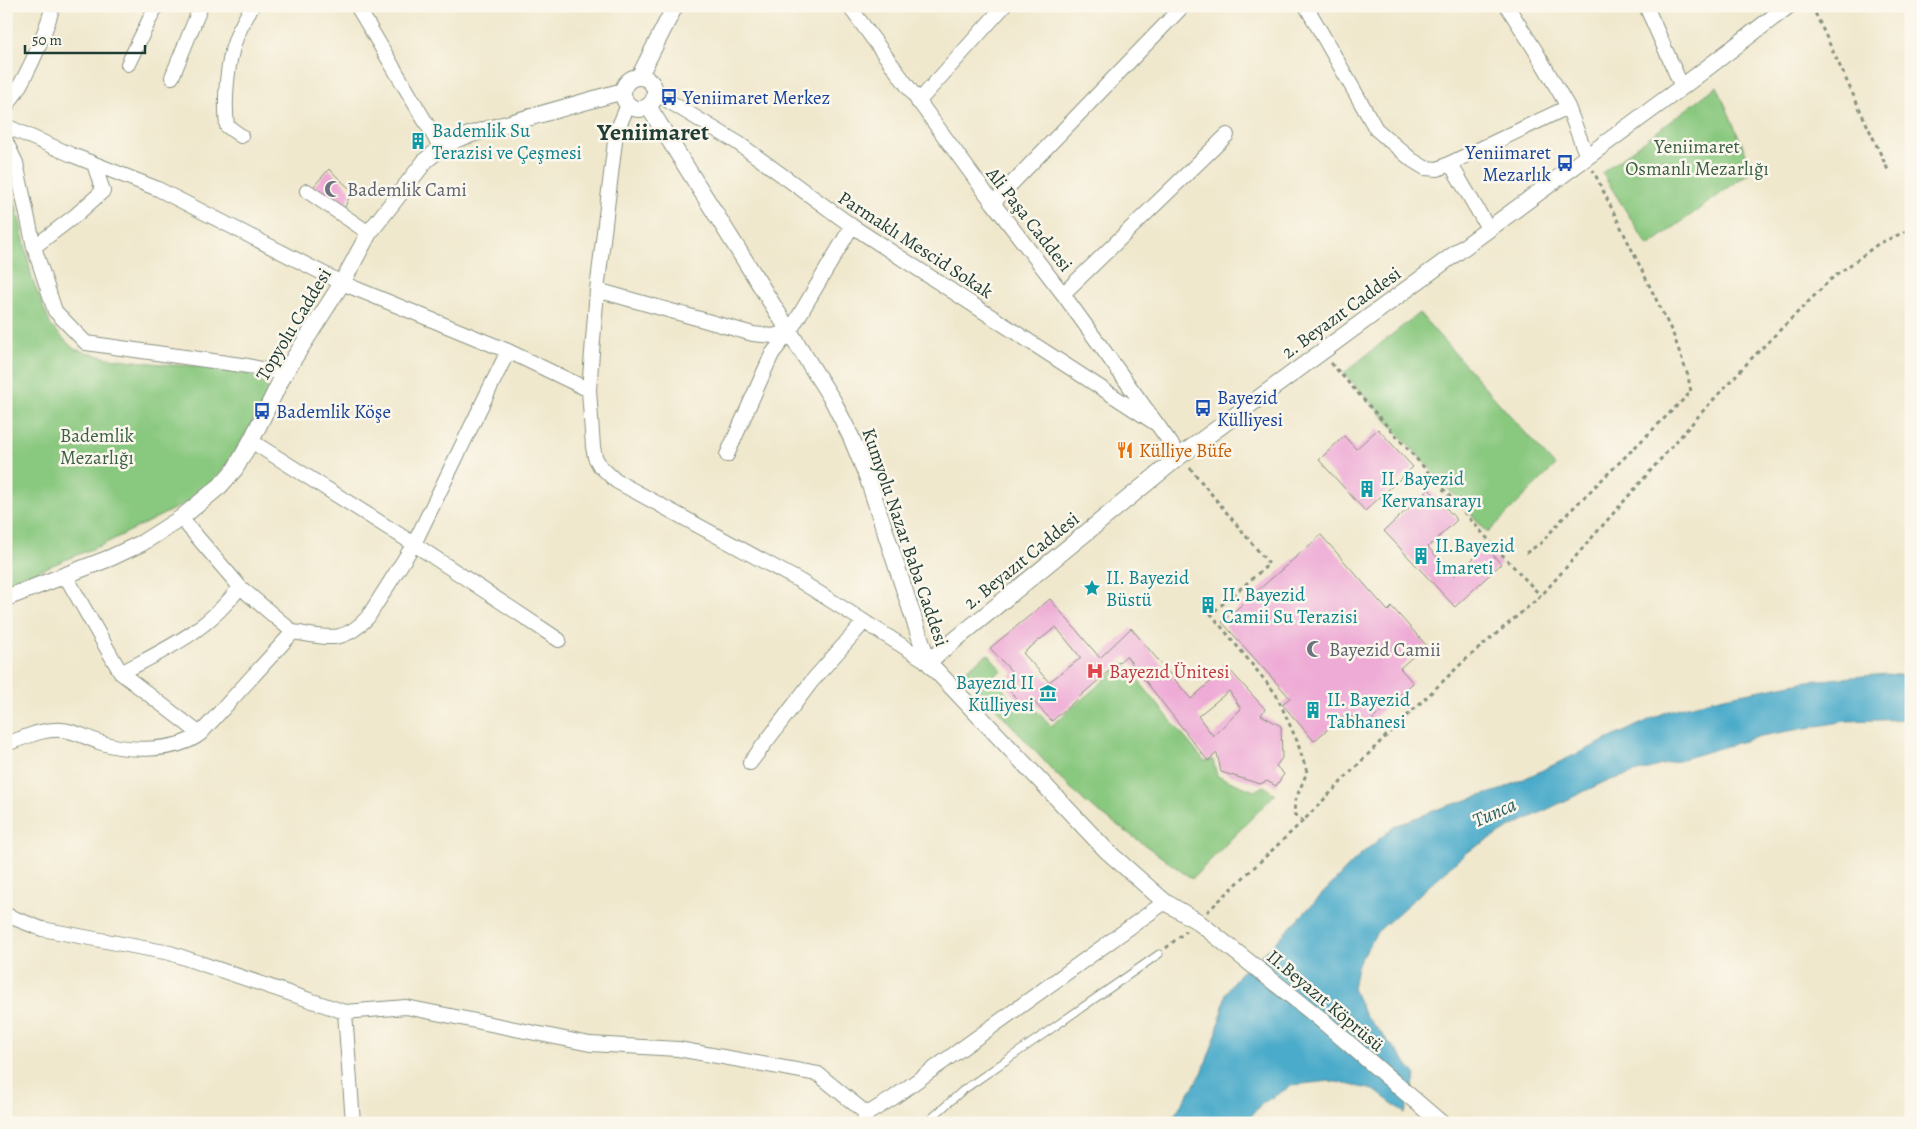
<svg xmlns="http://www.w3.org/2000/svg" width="1917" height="1129" viewBox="0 0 1917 1129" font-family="Alegreya,serif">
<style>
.green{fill:#89c87f;stroke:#54825a}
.water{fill:#4cabca;stroke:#36747f}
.building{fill:#eeabd6;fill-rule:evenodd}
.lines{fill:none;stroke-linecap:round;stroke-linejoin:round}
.service-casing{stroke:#889280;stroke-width:9}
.minor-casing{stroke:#889280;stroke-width:16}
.tertiary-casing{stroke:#889280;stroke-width:18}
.path{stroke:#889280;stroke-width:3;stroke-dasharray:4 4;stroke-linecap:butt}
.service{stroke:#fff;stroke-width:7}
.minor{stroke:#fff;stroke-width:14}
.tertiary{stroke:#fff;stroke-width:16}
.labels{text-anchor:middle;stroke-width:5;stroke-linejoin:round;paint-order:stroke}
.transit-label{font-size:19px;fill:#164399;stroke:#fbf7ec;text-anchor:start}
.culture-label{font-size:19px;fill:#0d838f;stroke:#fbf7ec;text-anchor:start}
.park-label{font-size:19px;fill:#3a6047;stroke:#fbf7ec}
.worship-label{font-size:19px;fill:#5b616d;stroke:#fbf7ec;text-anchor:start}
.street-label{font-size:19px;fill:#1f3d34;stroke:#fbf7ec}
.food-label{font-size:19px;fill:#c56008;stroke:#fbf7ec;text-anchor:start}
.health-label{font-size:19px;fill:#be3a42;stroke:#fbf7ec;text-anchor:start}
.water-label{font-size:20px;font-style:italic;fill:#2c5e61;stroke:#fbf7ec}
.district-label{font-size:24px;font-weight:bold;fill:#1f3d34;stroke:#fbf7ec}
</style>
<rect width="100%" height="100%" fill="#fbf7ec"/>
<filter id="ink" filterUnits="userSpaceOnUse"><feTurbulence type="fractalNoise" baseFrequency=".02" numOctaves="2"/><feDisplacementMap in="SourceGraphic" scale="10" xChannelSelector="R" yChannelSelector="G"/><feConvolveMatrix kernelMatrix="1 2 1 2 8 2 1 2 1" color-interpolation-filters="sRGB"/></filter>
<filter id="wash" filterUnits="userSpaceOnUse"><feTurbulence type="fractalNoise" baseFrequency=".0096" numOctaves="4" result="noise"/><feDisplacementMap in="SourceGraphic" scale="20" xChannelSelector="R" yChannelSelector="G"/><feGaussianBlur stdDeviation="1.12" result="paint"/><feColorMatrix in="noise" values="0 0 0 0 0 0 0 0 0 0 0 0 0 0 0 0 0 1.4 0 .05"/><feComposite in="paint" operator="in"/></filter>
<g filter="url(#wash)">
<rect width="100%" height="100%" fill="#f0e8cd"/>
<path class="green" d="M 1717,86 L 1753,170 L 1648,246 L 1602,173 Z
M 6,171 L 19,217 L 32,279 L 51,326 L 74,349 L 109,358 L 170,365 L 210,366 L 255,376 L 270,390 L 232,458 L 202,495 L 104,544 L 6,584 Z
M 1419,313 L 1555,466 L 1488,533 L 1344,373 Z
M 988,654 L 1002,670 L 995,675 L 1015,709 L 1028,702 L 1051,726 L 1124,663 L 1204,761 L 1213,760 L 1217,776 L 1254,791 L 1264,786 L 1275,794 L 1192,879 L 1085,802 L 1054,772 L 963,672 Z"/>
<path class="water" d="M 1886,674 L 1911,676 L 1911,719 L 1846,721 L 1761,736 L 1604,782 L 1513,826 L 1467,852 L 1377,932 L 1357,966 L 1353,989 L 1365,1015 L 1395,1049 L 1416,1075 L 1405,1113 L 1374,1090 L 1331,1081 L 1293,1085 L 1261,1104 L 1246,1123 L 1169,1123 L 1202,1073 L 1216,1035 L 1226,993 L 1239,974 L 1275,943 L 1360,855 L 1395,826 L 1441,808 L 1500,790 L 1668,711 L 1724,697 L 1808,681 Z"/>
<g id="blocks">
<path class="building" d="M 329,169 L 352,191 L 344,209 L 313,187 Z
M 1378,429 L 1413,467 L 1365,511 L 1319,460 L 1344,436 L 1356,449 Z
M 1429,489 L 1457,520 L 1428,547 L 1454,576 L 1486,547 L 1501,564 L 1455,607 L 1384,531 Z
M 1321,535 L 1388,611 L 1392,607 L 1426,645 L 1400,668 L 1413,683 L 1364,727 L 1356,718 L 1344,715 L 1314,741 L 1282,704 L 1290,698 L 1222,622 Z
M 1050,599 L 1100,658 L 1131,628 L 1191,699 L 1227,667 L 1265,709 L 1261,715 L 1281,726 L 1282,758 L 1276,766 L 1284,774 L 1276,786 L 1267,781 L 1260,784 L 1221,772 L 1217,753 L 1208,761 L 1126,656 L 1052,721 L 1032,700 L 1020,703 L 1003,683 L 1013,673 L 990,648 ZM 1056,627 L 1081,658 L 1049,682 L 1023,653 ZM 1229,691 L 1241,709 L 1213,736 L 1198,716 Z"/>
</g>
</g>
<g filter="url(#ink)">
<use href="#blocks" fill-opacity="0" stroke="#889280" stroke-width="1"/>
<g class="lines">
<g class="service-casing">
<path id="service" d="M 926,1123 L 962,1091 L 1159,954"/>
</g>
<g class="minor-casing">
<path id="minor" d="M 357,6 L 441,148
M 849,6 L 993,203 L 1063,294 L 1180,456
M 1306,6 L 1376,129 L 1412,160 L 1425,168 L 1438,169 L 1568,107
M 1507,6 L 1535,50 L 1568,107 L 1587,157
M 1646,6 L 1682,87
M 128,64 L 156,6
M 172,77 L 201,6
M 655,93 L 738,143 L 852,226 L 1158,425
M 918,102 L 1004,6
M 6,107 C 28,76 42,43 53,6
M 6,126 L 72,155 L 158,189 L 342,283 L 508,351 L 589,390
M 241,136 L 227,126 C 224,100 227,62 236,38 C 240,27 247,16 252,6
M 6,142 L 16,163 L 34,247 L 55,311 L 86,343 L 248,366 L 284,374
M 1450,163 L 1488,228
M 307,191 L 369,233
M 993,203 L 1183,6
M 34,247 L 76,215 L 103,191 L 94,164
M 597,290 L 616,133 L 628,105
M 1063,294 L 1227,135
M 790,331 L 773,336 L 753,334 L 597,290 L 589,390 L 593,447 L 595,457 L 600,466 L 616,481 L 800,581 L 928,662
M 251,441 L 414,544 L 559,640
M 727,455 L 772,354 L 790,331 L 852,226
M 181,518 L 240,587 L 293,632
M 65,575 L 121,673 L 200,734
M 121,673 C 168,648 207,631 240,587
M 6,744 C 24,738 43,728 62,730 C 75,731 87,738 99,742 C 127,752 176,752 200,734 L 293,632 C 326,637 343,645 368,617 L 414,544 L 508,351
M 750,763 L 812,681 L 864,622
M 6,915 L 42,929 L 170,953 L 345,1012 L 406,1007 L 590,1044 L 678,1049 L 818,1074 L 867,1114
M 345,1012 L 353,1123
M 863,1122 L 867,1114 L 893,1098 L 1165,902"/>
</g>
<g class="tertiary-casing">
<path id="tertiary" d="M623 93a16 16 0 1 1 32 0a16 16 0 1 1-32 0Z
M 639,77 L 675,6
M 648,106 L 833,401 L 851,437 L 867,476 L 928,662 L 1107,851 L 1165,902 L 1197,921 L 1318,1017 L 1441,1123
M 6,598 L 110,558 L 142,543 L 181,518 L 220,486 L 235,469 L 251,441 L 284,374 L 342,283 L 369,233 L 426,160 L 441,148 L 457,139 L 478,132 L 623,91
M 928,662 L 1180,456 L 1682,87 L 1788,6"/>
</g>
<path class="path" d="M 1812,6 L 1888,170
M 1331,363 L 1495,547 L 1541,596
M 1190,468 L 1269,564 L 1211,614 L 1276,694 L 1297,741 L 1307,772 L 1295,801 L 1294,814 L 1303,821
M 1526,553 L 1541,543 L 1565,516 L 1691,392 L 1688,376 L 1673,334 L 1593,170
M 1207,912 L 1303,821 L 1382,740 L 1464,661 L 1541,596 L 1702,412 L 1751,359 L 1830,280 L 1878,244 L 1911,229
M 1166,948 L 1186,931"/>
<use href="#service" class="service"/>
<use href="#minor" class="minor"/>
<use href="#tertiary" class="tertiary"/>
</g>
</g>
<defs>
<g id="bus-bare" transform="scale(1.35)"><path d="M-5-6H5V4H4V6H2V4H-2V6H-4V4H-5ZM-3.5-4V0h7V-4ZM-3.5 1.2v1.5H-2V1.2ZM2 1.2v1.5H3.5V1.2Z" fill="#1a4fb4" stroke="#fbf7ec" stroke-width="2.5" paint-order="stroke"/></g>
<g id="building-bare" transform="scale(1.35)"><path d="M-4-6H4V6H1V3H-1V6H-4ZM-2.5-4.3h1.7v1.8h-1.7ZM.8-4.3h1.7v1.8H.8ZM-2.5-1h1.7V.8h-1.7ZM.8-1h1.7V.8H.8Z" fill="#0f9aa8" stroke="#fbf7ec" stroke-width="2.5" paint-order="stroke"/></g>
<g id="mosque-bare" transform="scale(1.35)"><path d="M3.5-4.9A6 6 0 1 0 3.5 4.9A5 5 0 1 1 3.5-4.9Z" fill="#6b7280" stroke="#fbf7ec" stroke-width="2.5" paint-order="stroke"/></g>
<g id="restaurant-bare" transform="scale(1.35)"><path d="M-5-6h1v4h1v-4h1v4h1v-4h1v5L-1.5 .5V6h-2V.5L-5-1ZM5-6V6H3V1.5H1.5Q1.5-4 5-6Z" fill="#e8710a" stroke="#fbf7ec" stroke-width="2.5" paint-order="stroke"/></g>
<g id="sight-bare" transform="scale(1.35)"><path d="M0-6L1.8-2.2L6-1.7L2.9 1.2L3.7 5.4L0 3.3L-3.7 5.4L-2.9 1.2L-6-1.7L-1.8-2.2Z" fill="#0f9aa8" stroke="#fbf7ec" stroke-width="2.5" paint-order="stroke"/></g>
<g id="hospital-bare" transform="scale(1.35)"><path d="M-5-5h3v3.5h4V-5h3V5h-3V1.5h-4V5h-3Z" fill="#e0444e" stroke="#fbf7ec" stroke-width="2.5" paint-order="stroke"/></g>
<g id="museum-bare" transform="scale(1.35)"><path d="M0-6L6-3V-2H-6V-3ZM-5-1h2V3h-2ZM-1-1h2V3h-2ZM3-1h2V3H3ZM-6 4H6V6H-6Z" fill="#0f9aa8" stroke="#fbf7ec" stroke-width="2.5" paint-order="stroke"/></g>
</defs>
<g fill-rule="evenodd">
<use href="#bus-bare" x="669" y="97"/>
<use href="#building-bare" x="418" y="141"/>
<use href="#bus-bare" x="1565" y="163"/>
<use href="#mosque-bare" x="333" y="189"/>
<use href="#bus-bare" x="1203" y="408"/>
<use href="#bus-bare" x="262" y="411"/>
<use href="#restaurant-bare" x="1125" y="450"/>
<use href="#building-bare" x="1367" y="489"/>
<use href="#building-bare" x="1421" y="556"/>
<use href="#sight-bare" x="1092" y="588"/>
<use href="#building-bare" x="1208" y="605"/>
<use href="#mosque-bare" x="1315" y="649"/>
<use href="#hospital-bare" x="1095" y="671"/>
<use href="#museum-bare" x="1048" y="693"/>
<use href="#building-bare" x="1313" y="710"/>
</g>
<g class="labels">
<g class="transit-label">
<text x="683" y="104">Yeniimaret Merkez</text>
<text x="1551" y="159" text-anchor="end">Yeniimaret<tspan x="1551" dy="22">Mezarlık</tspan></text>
<text x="1217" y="404">Bayezid<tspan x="1217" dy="22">Külliyesi</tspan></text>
<text x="276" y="418">Bademlik Köşe</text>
</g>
<g class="culture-label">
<text x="432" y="137">Bademlik Su<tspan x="432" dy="22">Terazisi ve Çeşmesi</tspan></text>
<text x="1381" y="485">II. Bayezid<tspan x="1381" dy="22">Kervansarayı</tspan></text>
<text x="1435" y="552">II.Bayezid<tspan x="1435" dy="22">İmareti</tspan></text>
<text x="1106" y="584">II. Bayezid<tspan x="1106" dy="22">Büstü</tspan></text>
<text x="1222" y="601">II. Bayezid<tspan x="1222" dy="22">Camii Su Terazisi</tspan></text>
<text x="1034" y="689" text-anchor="end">Bayezıd II<tspan x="1034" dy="22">Külliyesi</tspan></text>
<text x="1327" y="706">II. Bayezid<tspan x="1327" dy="22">Tabhanesi</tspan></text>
</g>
<g class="park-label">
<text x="1697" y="153">Yeniimaret<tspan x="1697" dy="22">Osmanlı Mezarlığı</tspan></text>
<text x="97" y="442">Bademlik<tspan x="97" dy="22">Mezarlığı</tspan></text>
</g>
<g class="worship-label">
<text x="347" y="196">Bademlik Cami</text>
<text x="1329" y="656">Bayezid Camii</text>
</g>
<g class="street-label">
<text transform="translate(1030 219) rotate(52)" y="7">Ali Paşa Caddesi</text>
<text transform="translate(916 244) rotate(33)" y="7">Parmaklı Mescid Sokak</text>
<text transform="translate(1341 312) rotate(-36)" y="7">2. Beyazıt Caddesi</text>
<text transform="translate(293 324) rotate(-59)" y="7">Topyolu Caddesi</text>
<text transform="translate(906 537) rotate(71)" y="7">Kumyolu Nazar Baba Caddesi</text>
<text transform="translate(1021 560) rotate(-39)" y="7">2. Beyazıt Caddesi</text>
<text transform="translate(1326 1000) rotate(40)" y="7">II.Beyazıt Köprüsü</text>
</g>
<g class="food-label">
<text x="1139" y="457">Külliye Büfe</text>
</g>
<g class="health-label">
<text x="1109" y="678">Bayezıd Ünitesi</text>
</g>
<g class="water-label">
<text transform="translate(1494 812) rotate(-24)" y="7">Tunca</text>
</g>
<g class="district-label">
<text x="653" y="140">Yeniimaret</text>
</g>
</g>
<rect width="1917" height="1129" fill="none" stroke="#fbf7ec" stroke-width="25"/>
<path d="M25 45v8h120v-8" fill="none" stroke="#1f3d34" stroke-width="2.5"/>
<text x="32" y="45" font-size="15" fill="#1f3d34" stroke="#fbf7ec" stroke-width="4" paint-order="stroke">50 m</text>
</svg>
